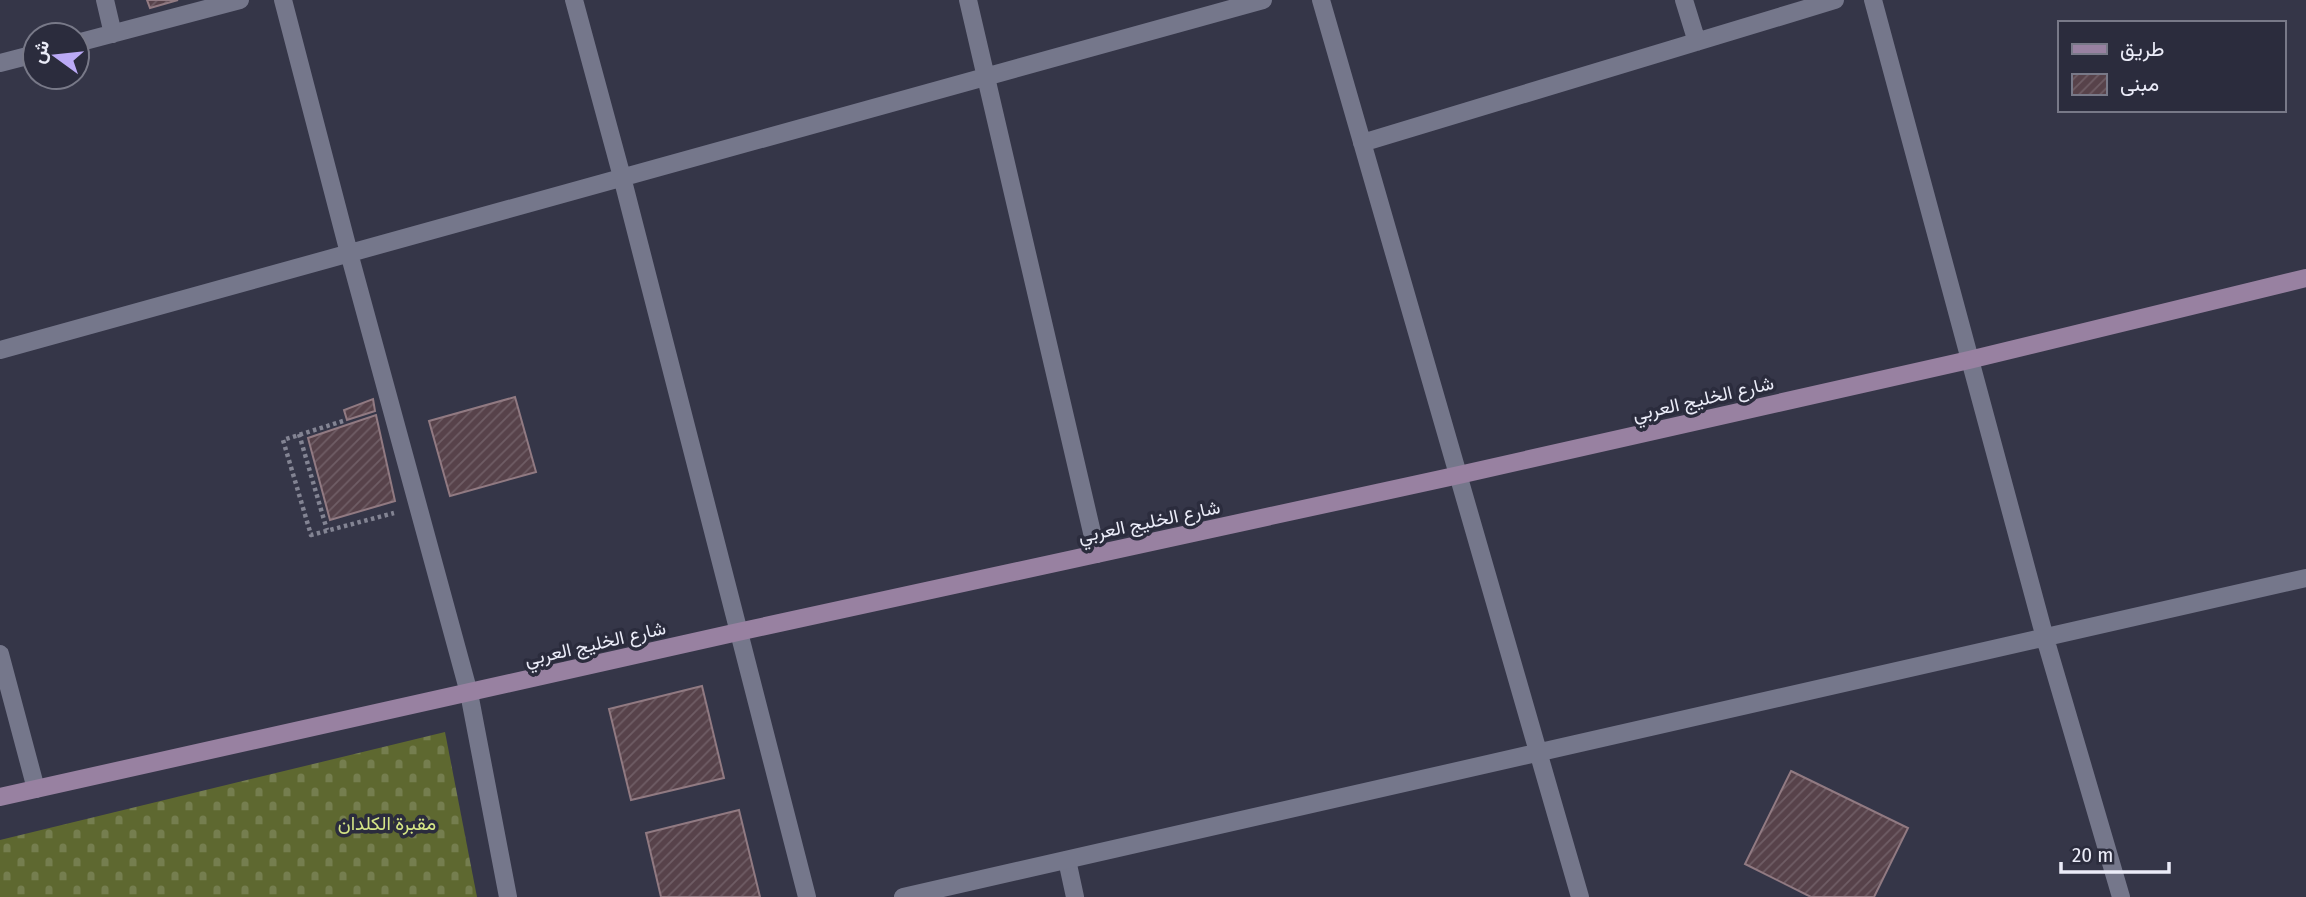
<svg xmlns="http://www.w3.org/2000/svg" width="2306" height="897" viewBox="0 0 2306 897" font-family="'Fira Sans Condensed',Vazirmatn,sans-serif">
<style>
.cemetery{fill:url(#cemetery-stones)}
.building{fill:url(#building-hatch);stroke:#917a82;stroke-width:2}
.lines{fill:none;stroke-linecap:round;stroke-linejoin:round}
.path{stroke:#838493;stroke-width:4.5;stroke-dasharray:3.5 3.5;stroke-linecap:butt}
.lane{stroke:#75778b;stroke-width:18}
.street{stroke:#75778b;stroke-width:18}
.secondary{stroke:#9881a1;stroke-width:18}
.labels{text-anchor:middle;stroke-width:7;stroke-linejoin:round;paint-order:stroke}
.street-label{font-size:19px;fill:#ebecf8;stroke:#2b2c3d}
.park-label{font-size:19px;fill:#d5e686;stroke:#2b2c3d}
</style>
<defs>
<pattern id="cemetery-stones" width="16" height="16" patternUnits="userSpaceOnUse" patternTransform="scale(1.75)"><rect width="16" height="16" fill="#5e6830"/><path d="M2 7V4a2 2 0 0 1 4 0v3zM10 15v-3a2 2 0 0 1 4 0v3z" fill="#757e4f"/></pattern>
<pattern id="building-hatch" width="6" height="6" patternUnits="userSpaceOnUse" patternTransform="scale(1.75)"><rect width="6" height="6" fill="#57424a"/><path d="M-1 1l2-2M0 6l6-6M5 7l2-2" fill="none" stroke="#6f5d65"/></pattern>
</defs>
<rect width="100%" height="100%" fill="#353648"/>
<path class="cemetery" d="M 445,732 L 477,897 L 0,897 L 0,840 Z"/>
<path class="building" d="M 147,0 L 178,0 L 150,8 Z
M 515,397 L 536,472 L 450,496 L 429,421 Z
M 373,399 L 375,411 L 347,420 L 344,410 Z
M 376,415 L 395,501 L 330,520 L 308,438 Z
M 702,686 L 724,778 L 631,800 L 609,709 Z
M 1791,771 L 1908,828 L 1874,897 L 1811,897 L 1745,864 Z
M 739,810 L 760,897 L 661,897 L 646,833 Z"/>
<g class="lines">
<path class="path" d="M 343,421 L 283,440 L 311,535 L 394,513
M 299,434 L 327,530"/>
<path class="lane" d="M 1067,860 L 1075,897"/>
<path class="street" d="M 105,0 L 113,34
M 283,0 L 349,253 L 469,693 L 508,897
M 574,0 L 622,177 L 807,897
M 968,0 L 1097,554
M 1321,0 L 1580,897
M 1684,0 L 1697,42
M 1873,0 L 2045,638 L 2121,897
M 77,43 L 240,0
M 0,63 L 35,54
M 1362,143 L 1835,0
M 0,350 L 1263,0
M 0,654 L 36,789
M 903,897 L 2306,578"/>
<path class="secondary" d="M 0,797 L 738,632 L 1459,475 L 1969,360 L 2306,278"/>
</g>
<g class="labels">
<g class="street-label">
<text transform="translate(1703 398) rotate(-13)" y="7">شارع الخليج العربي</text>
<text transform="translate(1149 521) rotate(-12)" y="7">شارع الخليج العربي</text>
<text transform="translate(595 643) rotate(-13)" y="7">شارع الخليج العربي</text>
</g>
<g class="park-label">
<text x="387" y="830">مقبرة الكلدان</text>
</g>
</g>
<rect x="2058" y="21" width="228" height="91" fill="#2b2c3d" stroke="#787988" stroke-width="2"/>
<rect x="2072" y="44" width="35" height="10" fill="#9881a1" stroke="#787988" stroke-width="2"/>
<text x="2120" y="56" font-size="21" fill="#ebecf8">طريق</text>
<rect x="2072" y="74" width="35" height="21" fill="url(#building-hatch)" stroke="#787988" stroke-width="2"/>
<text x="2120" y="91" font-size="21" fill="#ebecf8">مبنى</text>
<g transform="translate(56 56) rotate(285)"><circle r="33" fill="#2b2c3d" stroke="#787988" stroke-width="2"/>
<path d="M0-5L12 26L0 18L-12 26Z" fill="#bbaaf6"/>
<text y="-10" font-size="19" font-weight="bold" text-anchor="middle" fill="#ebecf8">ش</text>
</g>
<path d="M2061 862v10h108v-10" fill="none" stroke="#ebecf8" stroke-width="3.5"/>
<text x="2072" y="862" font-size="21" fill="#ebecf8" stroke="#2b2c3d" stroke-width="5" paint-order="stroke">20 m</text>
</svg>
